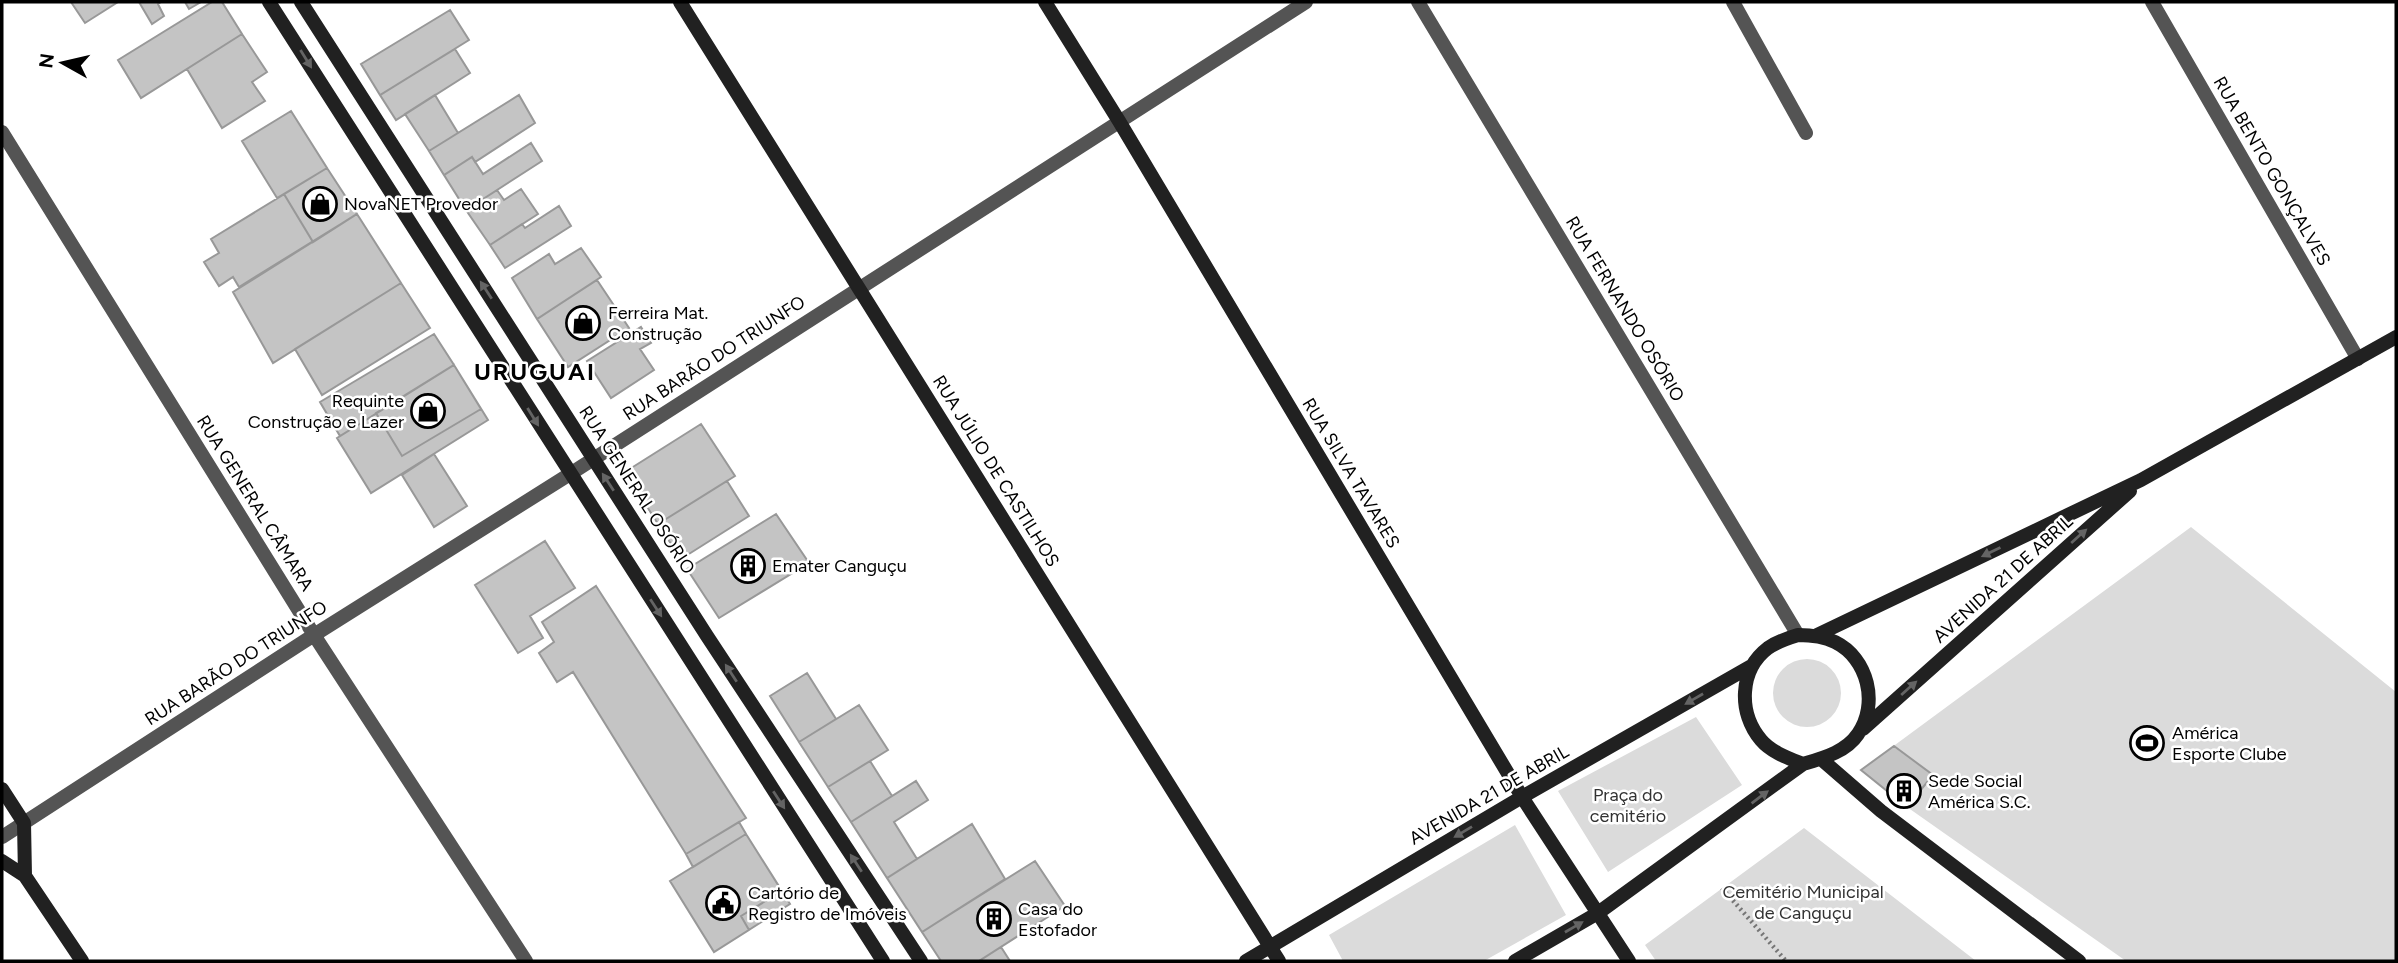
<svg xmlns="http://www.w3.org/2000/svg" width="2398" height="963" viewBox="0 0 2398 963" font-family="Figtree,sans-serif">
<style>
.green{fill:#dbdbdb}
.building{fill:#c4c4c4;stroke:#989898;stroke-width:2}
.lines{fill:none;stroke-linecap:round;stroke-linejoin:round}
.path{stroke:#767676;stroke-width:4.5;stroke-dasharray:2 3.5;stroke-linecap:butt}
.street{stroke:#545454;stroke-width:14}
.secondary{stroke:#212121;stroke-width:14}
.oneway{fill:#646464}
.labels{text-anchor:middle;stroke-width:5;stroke-linejoin:round;paint-order:stroke}
.street-label{font-size:18px;fill:#000;stroke:#fff}
.poi-label{font-size:18px;fill:#000;stroke:#fff;text-anchor:start}
.park-label{font-size:18px;fill:#323232;stroke:#fff}
.district-label{font-size:24px;font-weight:bold;letter-spacing:2px;fill:#000;stroke:#fff}
</style>
<rect width="100%" height="100%" fill="#fff"/>
<path class="green" d="M 2191,527 L 2396,692 L 2396,961 L 2126,961 L 1907,807 L 1861,770 Z
M1773 693a34 34 0 1 1 68 0a34 34 0 1 1-68 0Z
M 1696,717 L 1742,785 L 1608,872 L 1558,791 Z
M 1515,825 L 1566,915 L 1484,961 L 1343,961 L 1329,935 Z
M 1804,828 L 1976,961 L 1656,961 L 1645,945 Z"/>
<path class="building" d="M 71,2 L 118,2 L 85,23 Z
M 139,2 L 161,2 L 158,4 L 164,16 L 152,24 Z
M 185,2 L 201,2 L 189,9 Z
M 212,2 L 222,2 L 242,34 L 141,98 L 118,60 Z
M 450,10 L 469,40 L 380,95 L 361,64 Z
M 242,34 L 267,72 L 252,82 L 265,101 L 222,128 L 187,69 Z
M 455,49 L 470,73 L 396,120 L 380,95 Z
M 435,95 L 458,133 L 429,151 L 405,114 Z
M 519,95 L 535,123 L 475,162 L 472,157 L 444,175 L 429,151 Z
M 291,111 L 327,168 L 277,198 L 242,141 Z
M 531,143 L 542,161 L 466,210 L 444,175 L 472,157 L 483,174 Z
M 327,168 L 357,214 L 239,287 L 233,277 L 219,286 L 204,262 L 219,253 L 211,239 Z
M 327,168 L 357,214 L 313,242 L 284,194 Z
M 521,189 L 538,214 L 490,245 L 466,210 L 497,190 L 504,200 Z
M 559,206 L 571,226 L 505,268 L 490,245 L 522,224 L 525,228 Z
M 357,214 L 401,283 L 273,363 L 233,292 Z
M 581,248 L 601,277 L 537,319 L 512,278 L 549,254 L 555,264 Z
M 597,280 L 629,328 L 568,367 L 537,319 Z
M 401,283 L 430,328 L 322,395 L 295,349 Z
M 641,327 L 651,343 L 640,349 L 654,370 L 611,398 L 587,361 Z
M 434,334 L 454,365 L 340,436 L 320,402 Z
M 454,365 L 488,420 L 371,493 L 337,438 Z
M 454,365 L 481,409 L 402,456 L 376,413 Z
M 701,424 L 735,476 L 658,524 L 625,472 Z
M 434,454 L 467,506 L 434,527 L 402,475 Z
M 727,481 L 749,516 L 681,559 L 658,524 Z
M 776,514 L 809,563 L 719,618 L 687,569 Z
M 545,541 L 575,588 L 530,616 L 543,638 L 518,653 L 475,585 Z
M 596,586 L 746,818 L 686,854 L 573,672 L 557,682 L 539,653 L 554,642 L 542,622 Z
M 807,673 L 836,719 L 799,742 L 770,696 Z
M 859,705 L 888,750 L 828,787 L 799,742 Z
M 1894,746 L 1933,775 L 1907,807 L 1861,770 Z
M 870,761 L 892,796 L 851,822 L 828,787 Z
M 916,781 L 928,800 L 894,822 L 917,859 L 887,878 L 851,822 Z
M 739,822 L 746,834 L 693,867 L 686,854 Z
M 972,824 L 1005,879 L 922,932 L 887,878 Z
M 746,834 L 790,904 L 714,952 L 670,881 Z
M 746,834 L 782,891 L 741,916 L 749,930 L 714,952 L 670,881 Z
M 1035,861 L 1065,906 L 979,961 L 941,961 L 922,932 Z
M 1001,947 L 1010,961 L 979,961 Z"/>
<g class="lines">
<path class="path" d="M 1722,888 L 1786,961"/>
<path class="street" d="M 1418,2 L 1798,635
M 1733,2 L 1806,133
M 2152,2 L 2358,359
M 2,132 L 314,635 L 526,961
M 2,837 L 314,635 L 570,474 L 1306,2"/>
<path class="secondary" d="M 269,2 L 883,961
M 301,2 L 707,636 L 921,961
M 680,2 L 1279,961
M 1045,2 L 1119,121 L 1522,797 L 1629,961
M 1798,635 C 1811,635 1823,636 1835,642 C 1868,658 1879,704 1858,734 C 1846,752 1823,758 1803,764 C 1788,758 1771,752 1761,740 C 1738,713 1739,670 1768,648 C 1778,641 1788,638 1798,635 Z
M 1817,635 L 2141,480 L 2396,337
M 1863,729 L 2130,491
M 1821,759 L 1881,811 L 2079,961
M 2,789 L 24,823 L 25,876
M 2,861 L 25,876 L 82,961
M 1246,961 L 1522,797 L 1753,665
M 1515,961 L 1598,913 L 1803,764"/>
</g>
<defs><path id="oneway-solid" d="M-6-.8H1V-3.2L6.5 0L1 3.2V.8H-6Z" transform="scale(1.75)"/></defs>
<g class="oneway">
<use href="#oneway-solid" transform="translate(306 59) rotate(58)"/>
<use href="#oneway-solid" transform="translate(486 290) rotate(-123)"/>
<use href="#oneway-solid" transform="translate(533 417) rotate(58)"/>
<use href="#oneway-solid" transform="translate(608 482) rotate(-123)"/>
<use href="#oneway-solid" transform="translate(2079 536) rotate(-42)"/>
<use href="#oneway-solid" transform="translate(1991 552) rotate(154)"/>
<use href="#oneway-solid" transform="translate(656 608) rotate(57)"/>
<use href="#oneway-solid" transform="translate(731 673) rotate(-123)"/>
<use href="#oneway-solid" transform="translate(1909 688) rotate(-42)"/>
<use href="#oneway-solid" transform="translate(1694 699) rotate(150)"/>
<use href="#oneway-solid" transform="translate(1760 797) rotate(-37)"/>
<use href="#oneway-solid" transform="translate(779 800) rotate(57)"/>
<use href="#oneway-solid" transform="translate(1463 832) rotate(149)"/>
<use href="#oneway-solid" transform="translate(856 863) rotate(-123)"/>
<use href="#oneway-solid" transform="translate(1574 927) rotate(-30)"/>
</g>
<defs>
<g id="shop-ring" transform="scale(1.75)"><circle r="9.5" fill="#fff" stroke="#000" stroke-width="1.5"/><path d="M-5-2.5h2.3a2.7 3.5 0 0 1 5.4 0H5L5.5 6h-11ZM-1.5-2.5h3a1.5 2.3 0 0 0-3 0Z" fill="#000"/></g>
<g id="building-ring" transform="scale(1.75)"><circle r="9.5" fill="#fff" stroke="#000" stroke-width="1.5"/><path d="M-4-6H4V6H1V3H-1V6H-4ZM-2.5-4.3h1.7v1.8h-1.7ZM.8-4.3h1.7v1.8H.8ZM-2.5-1h1.7V.8h-1.7ZM.8-1h1.7V.8H.8Z" fill="#000"/></g>
<g id="stadium-ring" transform="scale(1.75)"><circle r="9.5" fill="#fff" stroke="#000" stroke-width="1.5"/><path d="M0-5a6.5 5 0 1 0 0 10a6.5 5 0 1 0 0-10ZM-3.5-1.8h7v3.6h-7Z" fill="#000"/></g>
<g id="civic-ring" transform="scale(1.75)"><circle r="9.5" fill="#fff" stroke="#000" stroke-width="1.5"/><path d="M-.6-6.5H3V-4.5H.6V-3L4-1V1h2V6H-6V1h2V-1L-.6-3ZM-1.2 2.5V6h2.4V2.5Z" fill="#000"/></g>
</defs>
<g fill-rule="evenodd">
<use href="#shop-ring" x="320" y="204"/>
<use href="#shop-ring" x="583" y="323"/>
<use href="#shop-ring" x="428" y="411"/>
<use href="#building-ring" x="748" y="566"/>
<use href="#stadium-ring" x="2147" y="743"/>
<use href="#building-ring" x="1904" y="791"/>
<use href="#civic-ring" x="723" y="903"/>
<use href="#building-ring" x="994" y="919"/>
</g>
<g class="labels">
<g class="street-label">
<text transform="translate(2272 171) rotate(60)" y="6">RUA BENTO GONÇALVES</text>
<text transform="translate(1625 309) rotate(59)" y="6">RUA FERNANDO OSÓRIO</text>
<text transform="translate(714 358) rotate(-33)" y="6">RUA BARÃO DO TRIUNFO</text>
<text transform="translate(996 471) rotate(58)" y="6">RUA JÚLIO DE CASTILHOS</text>
<text transform="translate(1351 473) rotate(59)" y="6">RUA SILVA TAVARES</text>
<text transform="translate(637 490) rotate(57)" y="6">RUA GENERAL OSÓRIO</text>
<text transform="translate(255 503) rotate(58)" y="6">RUA GENERAL CÂMARA</text>
<text transform="translate(2003 579) rotate(-42)" y="6">AVENIDA 21 DE ABRIL</text>
<text transform="translate(236 663) rotate(-33)" y="6">RUA BARÃO DO TRIUNFO</text>
<text transform="translate(1489 795) rotate(-30)" y="6">AVENIDA 21 DE ABRIL</text>
</g>
<g class="poi-label">
<text x="344" y="210">NovaNET Provedor</text>
<text x="608" y="319">Ferreira Mat.<tspan x="608" dy="21">Construção</tspan></text>
<text x="404" y="407" text-anchor="end">Requinte<tspan x="404" dy="21">Construção e Lazer</tspan></text>
<text x="772" y="572">Emater Canguçu</text>
<text x="2172" y="739">América<tspan x="2172" dy="21">Esporte Clube</tspan></text>
<text x="1928" y="787">Sede Social<tspan x="1928" dy="21">América S.C.</tspan></text>
<text x="748" y="899">Cartório de<tspan x="748" dy="21">Registro de Imóveis</tspan></text>
<text x="1018" y="915">Casa do<tspan x="1018" dy="21">Estofador</tspan></text>
</g>
<g class="park-label">
<text x="1628" y="801">Praça do<tspan x="1628" dy="21">cemitério</tspan></text>
<text x="1803" y="898">Cemitério Municipal<tspan x="1803" dy="21">de Canguçu</tspan></text>
</g>
<g class="district-label">
<text x="535" y="380">URUGUAI</text>
</g>
</g>
<rect width="2398" height="963" fill="none" stroke="#000000" stroke-width="7"/>
<g transform="translate(63 63) rotate(278)" stroke="#ffffff" stroke-width="5" paint-order="stroke">
<path d="M0-5L12 26L0 18L-12 26Z" fill="#000000"/>
<text y="-10" font-size="19" font-weight="bold" text-anchor="middle" fill="#000000">N</text>
</g>
</svg>
